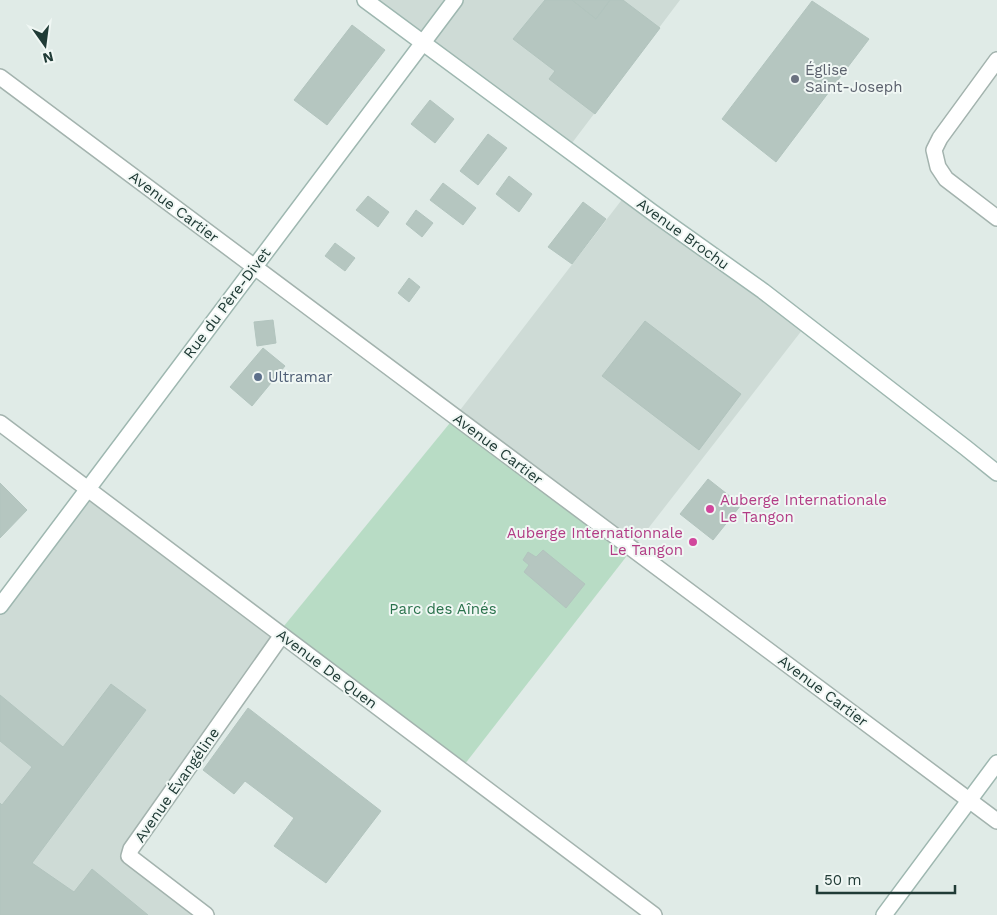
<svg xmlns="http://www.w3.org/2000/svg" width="997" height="915" viewBox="0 0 997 915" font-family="'Work Sans',sans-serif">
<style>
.built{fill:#cedbd6}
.park{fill:#b8dcc5}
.building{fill:#b5c6c0;stroke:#b2c4be}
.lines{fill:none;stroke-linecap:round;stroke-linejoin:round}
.street-casing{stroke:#a3b3ae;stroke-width:18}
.secondary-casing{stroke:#9eb7b0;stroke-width:18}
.street{stroke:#fff;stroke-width:15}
.secondary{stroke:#fff;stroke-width:15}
.worship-dot{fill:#6b7280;stroke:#f0f7f4;stroke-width:2}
.service-dot{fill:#5c6f8a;stroke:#f0f7f4;stroke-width:2}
.hotel-dot{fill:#d1479c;stroke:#f0f7f4;stroke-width:2}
.labels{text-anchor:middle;stroke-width:4;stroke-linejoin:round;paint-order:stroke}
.worship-label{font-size:15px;fill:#5b616d;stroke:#f0f7f4;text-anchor:start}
.street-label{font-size:15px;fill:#203b36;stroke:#f0f7f4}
.service-label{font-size:15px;fill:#4e5e75;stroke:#f0f7f4;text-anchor:start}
.hotel-label{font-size:15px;fill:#b23c85;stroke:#f0f7f4;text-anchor:start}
.park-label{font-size:15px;fill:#2a724c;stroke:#f0f7f4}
</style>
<rect width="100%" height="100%" fill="#e0ebe7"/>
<path class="built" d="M 364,0 L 680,0 L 569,147 Z
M 627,193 L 806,325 L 633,548 L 454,418 Z
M 88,489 L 282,635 L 131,849 L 198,915 L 0,915 L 0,606 Z"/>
<path class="park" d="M 454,418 L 633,548 L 461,769 L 284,626 Z"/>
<path class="building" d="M 545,0 L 572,0 L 596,19 L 610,0 L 623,0 L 660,28 L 595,114 L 549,79 L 555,71 L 513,39 Z
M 572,0 L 610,0 L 596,19 Z
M 812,1 L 869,39 L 776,162 L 722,119 Z
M 352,25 L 385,50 L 327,125 L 294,100 Z
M 430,100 L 454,119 L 435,143 L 411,124 Z
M 488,134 L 507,148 L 478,185 L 460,171 Z
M 509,176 L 532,194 L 519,212 L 496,194 Z
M 443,183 L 476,208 L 463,225 L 430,200 Z
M 368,196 L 389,212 L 378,227 L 356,210 Z
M 583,202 L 606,219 L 572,264 L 548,247 Z
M 416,210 L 433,223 L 422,237 L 406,224 Z
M 335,243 L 355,258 L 345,271 L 325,256 Z
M 409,278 L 420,287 L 409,302 L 398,293 Z
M 273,320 L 276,343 L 257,346 L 254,322 Z
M 645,321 L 741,394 L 699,450 L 602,376 Z
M 263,348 L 285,366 L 252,406 L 230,387 Z
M 708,479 L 741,505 L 713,540 L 680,514 Z
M 0,483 L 27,510 L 0,538 Z
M 543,550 L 585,584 L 566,608 L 524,572 L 529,565 L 523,560 L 528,552 L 536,557 Z
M 111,684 L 146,710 L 32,863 L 74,892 L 92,869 L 148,915 L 0,915 L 0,803 L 2,805 L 32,767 L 0,741 L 0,695 L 63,747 Z
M 248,708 L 381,811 L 326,883 L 274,846 L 294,818 L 245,781 L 234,794 L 203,770 Z"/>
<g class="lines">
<g class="street-casing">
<path id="street" d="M 997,60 L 940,138 L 934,150 L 938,167 L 946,179 L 997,218
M 0,77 L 997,821
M 0,423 L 654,915
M 206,915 L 129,856 L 131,849 L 282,635"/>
</g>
<g class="secondary-casing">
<path id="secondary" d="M 365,0 L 652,212 L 763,291 L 966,448 L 997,473
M 0,606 L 455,0
M 884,915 L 997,763"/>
</g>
<use href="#street" class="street"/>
<use href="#secondary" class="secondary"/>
</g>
<circle class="worship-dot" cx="795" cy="79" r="5"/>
<circle class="service-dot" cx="258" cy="377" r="5"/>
<g class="hotel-dot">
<circle cx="710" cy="509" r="5"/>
<circle cx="693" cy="542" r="5"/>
</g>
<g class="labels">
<g class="worship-label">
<text x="805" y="75">Église<tspan x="805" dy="17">Saint-Joseph</tspan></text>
</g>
<g class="street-label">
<text transform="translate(174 207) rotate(37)" y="5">Avenue Cartier</text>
<text transform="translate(683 234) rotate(36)" y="5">Avenue Brochu</text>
<text transform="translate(227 303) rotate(-53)" y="5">Rue du Père-Divet</text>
<text transform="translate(498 449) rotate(37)" y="5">Avenue Cartier</text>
<text transform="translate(327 669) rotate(37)" y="5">Avenue De Quen</text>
<text transform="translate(823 691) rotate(37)" y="5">Avenue Cartier</text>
<text transform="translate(177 785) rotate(-55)" y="5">Avenue Évangéline</text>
</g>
<g class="service-label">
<text x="268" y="382">Ultramar</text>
</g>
<g class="hotel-label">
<text x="720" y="505">Auberge Internationale<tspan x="720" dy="17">Le Tangon</tspan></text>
<text x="683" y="538" text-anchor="end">Auberge Internationnale<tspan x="683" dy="17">Le Tangon</tspan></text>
</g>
<g class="park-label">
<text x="443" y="614">Parc des Aînés</text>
</g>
</g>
<g transform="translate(45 45) rotate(166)" stroke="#f0f7f4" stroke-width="4" paint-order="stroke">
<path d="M0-4L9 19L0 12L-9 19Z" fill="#203b36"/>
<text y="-8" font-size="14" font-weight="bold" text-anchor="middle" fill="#203b36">N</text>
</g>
<path d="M817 885v8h138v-8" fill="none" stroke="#203b36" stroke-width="2.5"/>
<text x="824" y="885" font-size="15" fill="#203b36" stroke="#f0f7f4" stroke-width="4" paint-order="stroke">50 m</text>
</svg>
